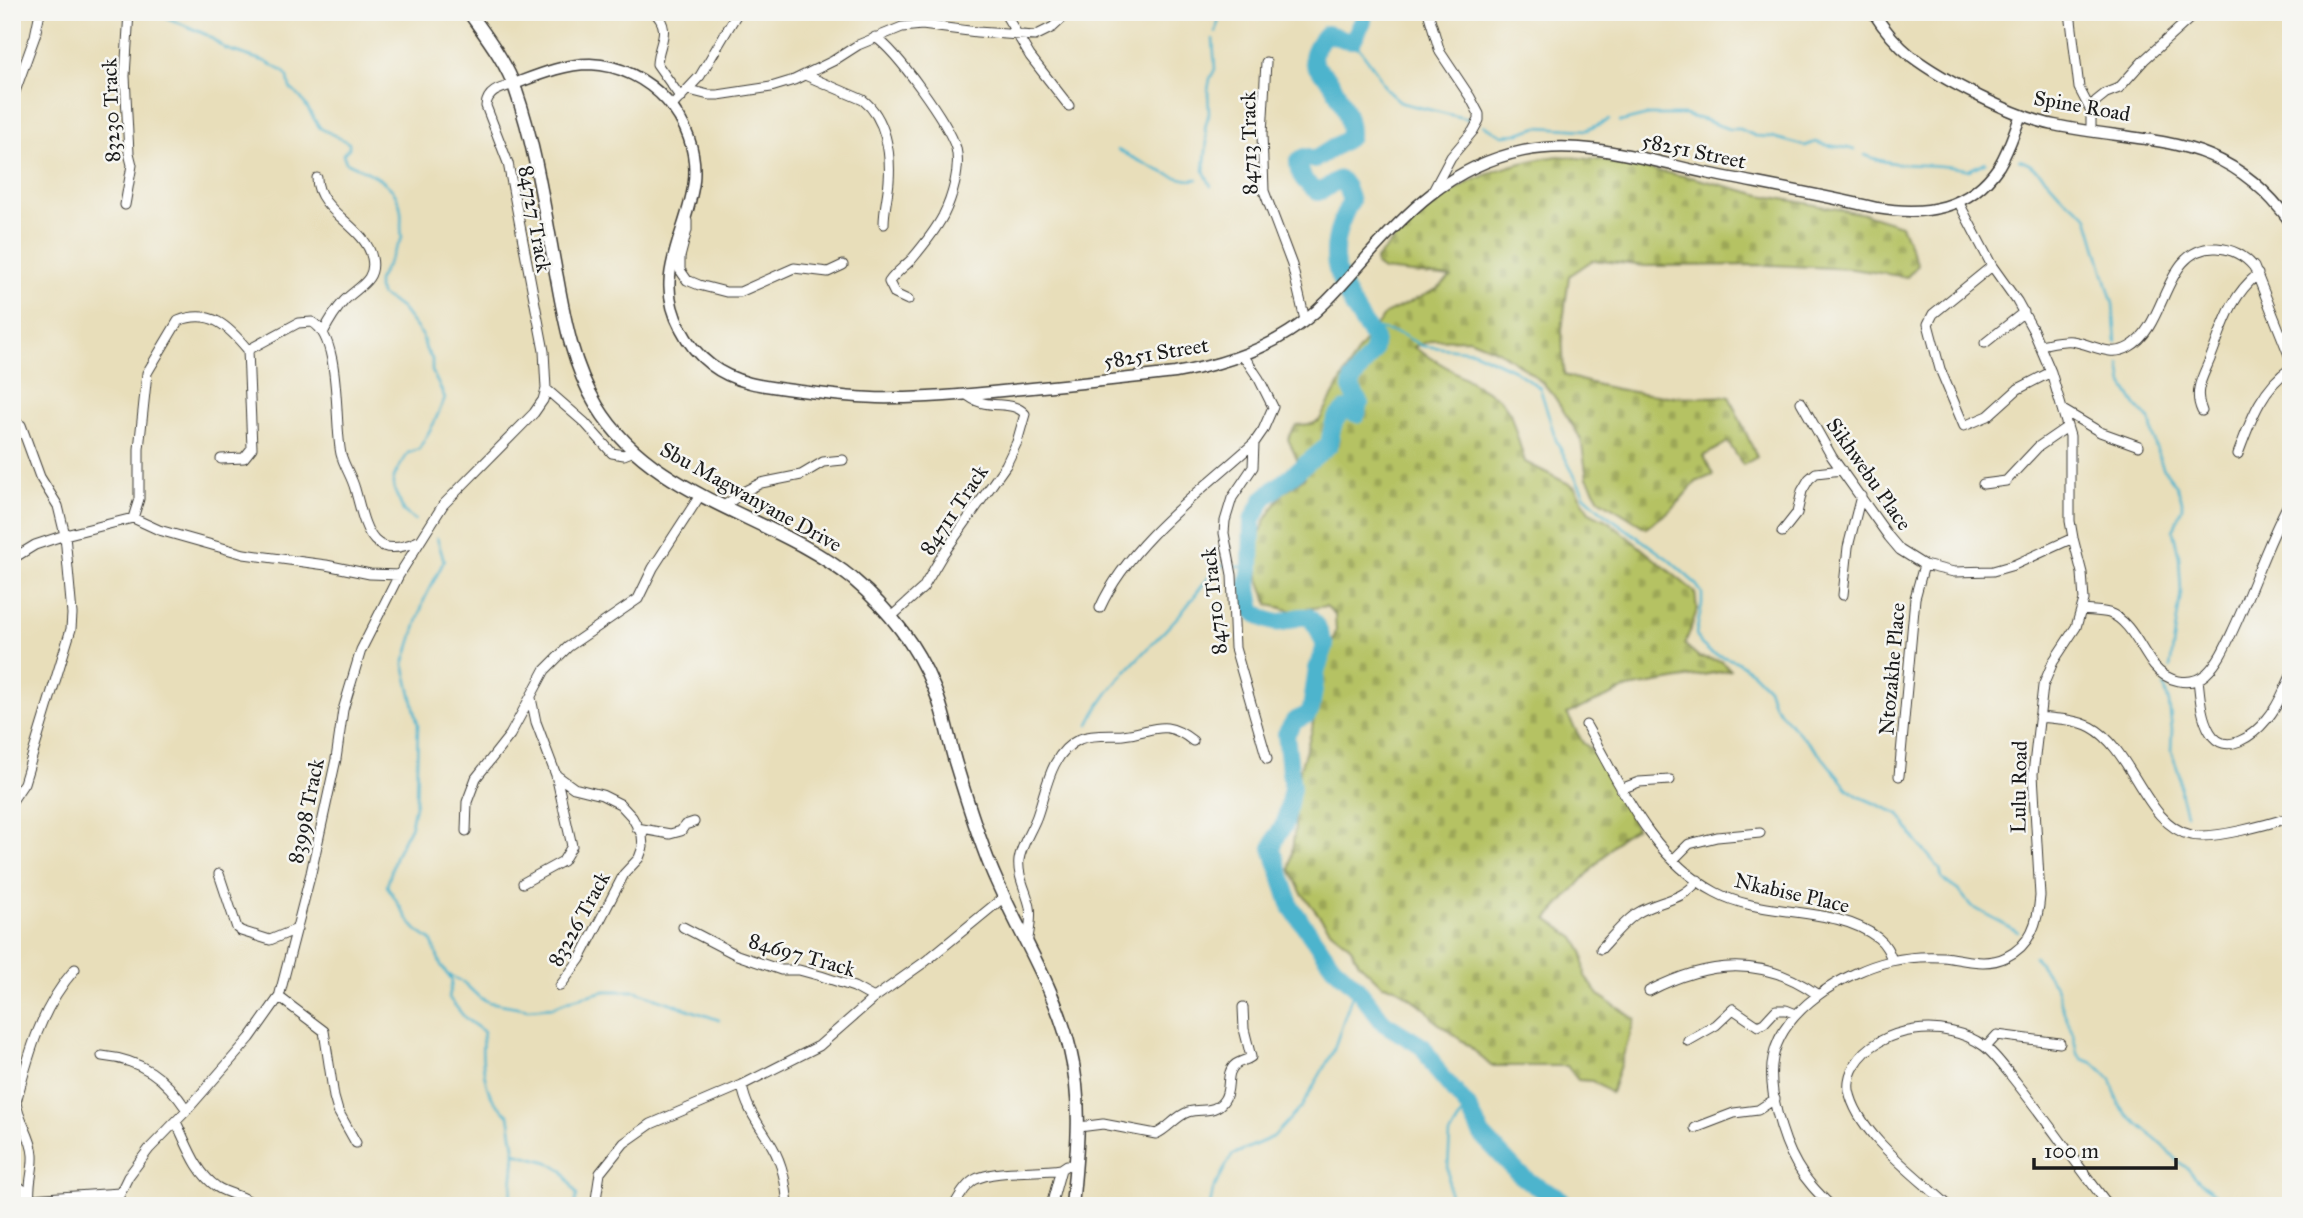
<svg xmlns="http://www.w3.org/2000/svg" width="2303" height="1218" viewBox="0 0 2303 1218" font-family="'IM FELL Great Primer',serif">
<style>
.cemetery{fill:url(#cemetery-stones);stroke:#686f40;stroke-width:2}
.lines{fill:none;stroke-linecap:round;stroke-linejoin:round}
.stream{stroke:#4eb4cd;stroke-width:2.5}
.river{stroke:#4eb4cd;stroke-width:18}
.minor-casing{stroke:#3b3934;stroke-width:11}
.tertiary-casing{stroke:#3b3934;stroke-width:13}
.secondary-casing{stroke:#3b3934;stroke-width:15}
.minor{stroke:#fff;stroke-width:9}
.tertiary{stroke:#fff;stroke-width:10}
.secondary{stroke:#fff;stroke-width:12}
.labels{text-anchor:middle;stroke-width:5;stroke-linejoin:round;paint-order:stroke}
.street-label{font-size:21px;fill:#1c1c1c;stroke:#f6f6f2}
</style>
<defs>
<pattern id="cemetery-stones" width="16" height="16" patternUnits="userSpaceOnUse" patternTransform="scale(1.75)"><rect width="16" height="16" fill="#b5c264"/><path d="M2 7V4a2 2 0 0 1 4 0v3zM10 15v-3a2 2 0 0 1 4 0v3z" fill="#9ba656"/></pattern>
</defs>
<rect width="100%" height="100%" fill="#f6f6f2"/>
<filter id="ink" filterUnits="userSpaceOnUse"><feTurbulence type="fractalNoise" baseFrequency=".0143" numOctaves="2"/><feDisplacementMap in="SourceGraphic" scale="14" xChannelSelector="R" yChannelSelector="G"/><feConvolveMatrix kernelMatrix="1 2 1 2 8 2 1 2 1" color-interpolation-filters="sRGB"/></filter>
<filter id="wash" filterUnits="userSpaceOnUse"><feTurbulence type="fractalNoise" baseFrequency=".00686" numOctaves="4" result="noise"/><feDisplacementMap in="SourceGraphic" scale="28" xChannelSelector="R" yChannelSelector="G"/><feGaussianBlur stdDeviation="1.57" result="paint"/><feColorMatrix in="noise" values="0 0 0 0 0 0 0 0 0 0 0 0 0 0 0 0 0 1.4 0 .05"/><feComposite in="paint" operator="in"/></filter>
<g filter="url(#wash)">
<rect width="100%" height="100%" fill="#e8deba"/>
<path class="cemetery" d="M 1559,156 L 1599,160 L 1694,178 L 1761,195 L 1865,214 L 1901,225 L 1918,265 L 1907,277 L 1852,269 L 1772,265 L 1645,266 L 1593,260 L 1569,276 L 1562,330 L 1564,375 C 1618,393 1672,400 1729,396 L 1757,457 L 1743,465 L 1728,442 L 1704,456 L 1713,475 L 1696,482 L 1672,509 L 1646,528 L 1599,499 L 1587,478 L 1581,439 L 1554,396 L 1544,384 L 1527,370 L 1498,351 L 1469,339 L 1433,340 L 1413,347 L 1500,399 L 1510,413 L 1525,462 L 1575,487 L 1589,512 L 1608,521 L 1695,592 L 1697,610 L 1685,645 L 1699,657 L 1721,661 L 1731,670 L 1628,688 L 1567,714 L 1583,743 L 1594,751 L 1636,828 L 1621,837 L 1547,919 L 1575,938 L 1583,952 L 1585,976 L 1600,996 L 1635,1019 L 1611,1093 L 1592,1081 L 1578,1080 L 1567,1066 L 1491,1066 L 1469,1046 L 1434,1020 L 1427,1010 L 1395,987 L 1382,985 L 1359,963 L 1350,946 L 1331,931 L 1301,892 L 1290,869 L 1295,826 L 1293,792 L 1312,730 L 1320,680 L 1336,631 L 1335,614 L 1326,606 L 1293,611 L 1269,605 L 1259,579 L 1259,537 L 1265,521 L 1282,494 L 1305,477 L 1288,439 L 1296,425 L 1312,424 L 1319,421 L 1358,351 L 1385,314 L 1437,289 L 1451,277 L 1383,270 L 1376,265 L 1376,259 C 1428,200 1479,166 1559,156 Z"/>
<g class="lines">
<path class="stream" d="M 166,12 L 168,18 L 207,35 L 226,49 L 264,61 L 283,71 L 288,77 L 290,88 L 301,98 L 320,128 L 349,143 L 349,148 L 343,154 L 346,162 C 369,173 398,182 401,211 C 402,220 400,228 402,238 L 378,281 L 378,289 L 381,295 L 401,308 L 422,335 L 426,350 L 432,359 L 432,371 L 445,398 L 434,423 L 419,449 L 408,453 C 404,461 392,475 393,484 C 393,491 401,502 403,511 L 415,520
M 1216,32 L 1220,12
M 1353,40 L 1376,71 L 1386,89 L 1402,103 L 1476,121
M 1620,122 L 1648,115 L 1684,115 L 1704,120 L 1729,129 L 1740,129 L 1755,136 L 1772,137 L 1805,146 L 1816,142 C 1829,148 1842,145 1854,150
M 1483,125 L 1503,135 L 1516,134 L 1538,127 L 1587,130 L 1609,120
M 1118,150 C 1134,158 1181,185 1197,179
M 1865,155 C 1898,170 1935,161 1969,170 L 1986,162
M 2019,160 C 2040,166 2051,186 2066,200 C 2074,206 2082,209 2088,218 L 2113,304 L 2116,342
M 1211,186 L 1204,171 L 1207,142 L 1205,128 L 1209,113 L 1208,90 L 1210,79 L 1215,69 L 1213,39
M 1365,326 L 1401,334 L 1422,346 L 1473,351 L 1514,370 L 1540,388 L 1556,440 L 1585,496 L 1604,513 L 1668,559 L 1695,583 L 1702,593 L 1702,604 L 1696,634 L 1701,644 L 1711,653 L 1736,661 L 1752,672 L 1768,688 L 1773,703 L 1785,718 L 1824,759 L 1847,788 L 1858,796 L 1899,814 L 1916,841 L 1940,869 L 1942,879 L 1960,892 L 1971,906 L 2018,932
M 2120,364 L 2123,384 L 2137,407 L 2150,420 L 2155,445 L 2163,468 L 2177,487 L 2182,501 L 2182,507 L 2173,531 L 2179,556 L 2181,592 L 2170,668
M 437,538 L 444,561 L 424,600 L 404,664 L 418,724 L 416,800 L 411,825 L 396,854 L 387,886 C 401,905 409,930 431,940 L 441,965 L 452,981 L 449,998 L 466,1019 L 484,1032 C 480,1048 483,1085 493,1099 C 497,1106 504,1110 509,1115 L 515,1153 L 548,1162 L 563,1171 L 577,1195 L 574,1206
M 1235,566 L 1251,568
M 2164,686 L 2169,703 L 2172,730 L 2171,751 L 2179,773 L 2181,796 L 2186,814
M 1089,724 C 1112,676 1154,646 1187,606 C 1197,593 1207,579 1217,566 L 1226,565
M 2034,956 L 2056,987 L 2064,1012 L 2073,1034 L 2077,1053 L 2082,1059 L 2094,1063 L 2111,1079 L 2119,1105 L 2126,1114 L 2163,1145 L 2175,1159 L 2187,1168 L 2202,1184 L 2233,1206
M 449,975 L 463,982 L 480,998 L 489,1002 L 528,1009 L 553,1007 L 573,999 L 605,991 L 636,991 L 719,1020
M 508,1206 L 512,1188 L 515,1154
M 1210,1206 L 1213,1190 L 1232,1155 L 1273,1137 L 1302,1106 L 1333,1052 L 1355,986
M 1450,1206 L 1448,1169 L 1450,1135 L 1467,1106"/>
<path class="river" d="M 1364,12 L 1363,21 L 1353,40 C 1343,41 1336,35 1326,34 C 1320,40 1317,45 1314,53 C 1309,68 1327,73 1333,85 C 1341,101 1351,117 1350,137 L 1314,160 L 1304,157 L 1298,161 C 1298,177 1306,183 1318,192 C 1328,190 1331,182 1340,179 L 1346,187 L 1351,201 C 1342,217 1335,236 1335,254 C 1334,279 1360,320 1375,339 L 1373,352 L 1353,379 L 1351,388 L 1360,404 L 1357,414 L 1346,409 C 1332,419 1332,429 1329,445 L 1264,498 L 1252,521 L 1251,568 L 1248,584 L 1253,611 C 1263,618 1275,626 1286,621 C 1296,618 1298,616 1309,617 L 1317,627 L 1325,646 L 1317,669 L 1311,709 L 1307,715 L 1294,721 L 1286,734 L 1292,788 L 1285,823 L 1277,836 L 1272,848 L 1291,907 L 1333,966 L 1355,986 L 1384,1023 L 1423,1047 L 1438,1072 L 1467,1106 L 1482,1135 L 1518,1173 L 1534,1185 L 1557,1197 L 1567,1206"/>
</g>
</g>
<g filter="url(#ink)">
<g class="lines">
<g class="minor-casing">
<path id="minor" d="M 654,12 C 673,30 658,43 657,64 L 681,98
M 1004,12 L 1030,56 L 1069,106
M 1428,12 L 1440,52 L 1470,97 L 1479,114 L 1479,120 L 1473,131 L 1451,157 L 1433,191
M 2070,12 L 2079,88 L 2091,111
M 875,37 C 897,51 948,123 956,148 C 961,169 952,198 943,216 C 935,231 923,246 912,259 C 904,267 895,273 889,282 L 895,294 L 908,300
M 1266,62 L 1262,134 L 1264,191 L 1292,265 L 1305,320
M 805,75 L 863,100 C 886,118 891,153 889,181 C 888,195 884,209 884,224
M 689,90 L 709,95 L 718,95 L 771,87 L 794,80 L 833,61 L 858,45 L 902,27 L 922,25 L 977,32 L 1035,36 L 1053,27 L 1069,12
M 12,100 L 35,36 L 40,12
M 672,106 L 700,76 L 738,12
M 2091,131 L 2091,111 L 2096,101 L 2106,93 L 2119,88 L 2144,60 L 2197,12
M 317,178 C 317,212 366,226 372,258 C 377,281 357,287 344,301 C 335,311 329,321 323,333
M 125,205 L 132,165 L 129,153 L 125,76 L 129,12
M 687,221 L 687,230 L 680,257 L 680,270 L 687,280 L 699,285 L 726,292 L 740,292 L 794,268 L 828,272 L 843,265
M 1992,266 L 1933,314 L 1928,324 L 1940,369 L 1964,426 L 1988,416 L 2018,389 L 2051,372
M 1985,343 L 2024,312
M 2040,345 C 2051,343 2061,340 2072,341 C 2092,344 2110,358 2129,347 C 2168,326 2163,245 2217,248 C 2233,249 2244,255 2254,267 L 2291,360
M 546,389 L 585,423 L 612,453 L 624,455 L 634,451
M 1801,402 L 1832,457 L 1889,537 L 1900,550 L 1924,565 L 1954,572 L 1993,571 L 2014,565 L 2073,538
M 2063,410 L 2100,432 L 2139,446
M 2202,411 C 2192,389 2205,374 2212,354 C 2224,323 2231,296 2258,274
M 1254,443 L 1253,467 L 1232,498 L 1225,521 L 1224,533 L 1232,575 L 1235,648 L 1267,759
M 2238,454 C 2250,422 2261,388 2291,368
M 221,459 L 244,458 L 252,448 L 248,350 L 298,323 L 312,322 C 342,338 334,423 341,454 C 344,466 352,477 355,489 C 365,523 368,564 418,541
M 1983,484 L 2006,481 L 2038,447 L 2067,427
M 724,506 L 745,491 L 761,483 L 801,475 L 823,462 L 843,460
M 133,518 L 139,499 L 139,449 L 147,373 L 178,321 C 211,308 229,327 248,350
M 1782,532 L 1797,513 L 1802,491 L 1809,479 L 1816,473 L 1842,470
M 12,559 L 35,545 L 65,535 L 58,506 L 40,477 L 21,425
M 1843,595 L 1848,547 L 1861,496
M 1100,608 C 1129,543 1202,490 1254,443 L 1263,430 L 1273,407 L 1259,379 L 1243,355
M 2082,610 C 2090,611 2101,611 2109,613 C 2130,620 2141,650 2154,666 C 2166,681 2190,688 2206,674 C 2219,662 2227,643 2234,628 C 2254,585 2268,540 2291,499
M 891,617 L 923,588 L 943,554 L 1006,465 L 1017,442 L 1025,414 C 1012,398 985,412 966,394
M 2198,679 C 2200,697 2201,717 2210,732 C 2225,758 2254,735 2267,719 C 2278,707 2284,690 2291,676
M 531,698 L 536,722 L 556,775 L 574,788 L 602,795 L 620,804 L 632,817 L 642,835 L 643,847 L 639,858 L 624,874 L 580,959 L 560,986
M 2039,717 C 2056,719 2075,719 2091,727 C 2132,748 2146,826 2191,835 C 2213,840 2269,824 2291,817
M 1586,725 C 1620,784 1651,858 1715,892 C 1764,919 1834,904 1878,938 C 1886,944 1889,952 1892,960
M 1899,776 L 1915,598 L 1924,565
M 1621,789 L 1639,782 L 1670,780
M 12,801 L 24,783 L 71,629 L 72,614 L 65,535 L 133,518 L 159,530 L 244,554 L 326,565 L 370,574 L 399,575
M 637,828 L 670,834 L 681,831 L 685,825 L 694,822
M 466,831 L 467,802 L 476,778 L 510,735 L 545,670 L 568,647 L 638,599 L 653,568 L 701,494
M 1673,860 L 1689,844 L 1717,837 L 1760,833
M 219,874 L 237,928 L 241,931 L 270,940 L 297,929
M 523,883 L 563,861 L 572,846 L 556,775
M 683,927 L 737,955 L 781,970 L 799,970 L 821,976 L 854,987 L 874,998
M 1027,944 C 1029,932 1032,919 1030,907 C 1027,892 1017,876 1019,860 C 1021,845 1032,830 1037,816 C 1047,788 1050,753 1080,739 C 1092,734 1110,736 1123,735 C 1154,732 1163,717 1193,741
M 1601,949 C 1612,937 1623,923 1636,914 C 1657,900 1683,902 1698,880
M 1649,991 C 1707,961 1763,955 1818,995
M 279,997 L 324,1031 L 334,1097 L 338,1111 L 356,1143
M 1688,1041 L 1716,1025 L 1733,1009 L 1758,1026 L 1764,1023 L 1776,1010 L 1786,1010 L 1796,1014
M 1986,1047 L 1997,1035 L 2060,1043
M 102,1056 C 142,1060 165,1077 187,1110
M 742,1085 C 746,1110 760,1125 772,1146 C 783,1165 786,1184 788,1206
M 176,1122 C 187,1144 196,1173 217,1187 C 230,1195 245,1196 257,1206
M 1079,1127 L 1103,1124 L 1156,1134 C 1168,1129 1176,1116 1188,1112 C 1201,1108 1215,1114 1224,1100 C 1232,1089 1224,1073 1236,1064 C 1241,1061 1247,1060 1251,1057 L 1244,1029 L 1243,1007
M 1695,1128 L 1734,1113 L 1758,1110 L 1775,1099
M 12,1181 L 22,1189 L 26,1200
M 30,1199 C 28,1183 34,1170 33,1155 C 32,1136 18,1121 16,1102 C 29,1053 41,1008 75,969
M 13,1206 L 30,1199 L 120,1193
M 114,1206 L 128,1177 L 149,1149 L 187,1110 L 250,1038 L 279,997 L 311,873 L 336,759 L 343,710 L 361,650 L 399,575 L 443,505 L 534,413 L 543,400 L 546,389 L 544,351 L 508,163 L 486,106 C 487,91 501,88 514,84
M 595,1206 L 600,1173 L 624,1143 L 651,1124 L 742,1085 L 819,1046 L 874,998 L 926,961 L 1004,897
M 954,1206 C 959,1197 965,1186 974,1180 C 994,1169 1037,1173 1061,1169
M 1051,1206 L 1061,1169 L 1067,1165 L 1076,1167
M 1831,1206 C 1818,1193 1806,1181 1797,1165 C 1782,1139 1767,1088 1773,1058 C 1782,1009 1846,971 1891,961 C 1908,957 1926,956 1943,957 C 1964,959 1986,967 2006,957 C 2031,945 2038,922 2040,896 L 2033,774 L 2043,686 L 2053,662 L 2076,627 L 2084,600 L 2082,573 L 2073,538 L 2070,521 L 2070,436 L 2051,372 L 2033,330 L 2017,301 L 1992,266 L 1959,203
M 1949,1206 C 1918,1177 1857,1134 1849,1090 C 1848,1081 1850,1073 1855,1065 C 1879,1025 1947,1018 1984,1046 C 1996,1055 2006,1070 2016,1082 C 2048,1122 2077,1165 2109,1206"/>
</g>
<g class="tertiary-casing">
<path id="tertiary" d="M 1873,12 C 1884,29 1896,44 1911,56 C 1944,81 2015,117 2054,125 C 2152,145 2225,131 2291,223
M 514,84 C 538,75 564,64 590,64 C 650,66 700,121 694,181 C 688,234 651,275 681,329 C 688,343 698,355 711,365 C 737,385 770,387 801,391 C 832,395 864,399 896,398 C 938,398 981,393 1022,389 C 1073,384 1124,379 1175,373 C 1215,366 1255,354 1289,332 C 1316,315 1337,291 1358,267 C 1405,213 1450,166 1523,151 C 1585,138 1650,161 1711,174 C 1766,185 1822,195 1877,208 C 1925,216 1969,210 1999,166 C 2009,150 2014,132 2021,115"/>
</g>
<g class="secondary-casing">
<path id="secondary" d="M 469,12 C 486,36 507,63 516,91 C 537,151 545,216 557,278 C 565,323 573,366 597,406 C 653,499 773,514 853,579 C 887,608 916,644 933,686 C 945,712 948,740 957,768 C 967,801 978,836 991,868 C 1016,929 1055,986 1070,1050 C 1083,1103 1077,1153 1072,1206"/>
</g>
<use href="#minor" class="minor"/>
<use href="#tertiary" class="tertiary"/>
<use href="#secondary" class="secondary"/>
</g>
</g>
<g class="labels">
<g class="street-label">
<text transform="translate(2082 106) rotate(10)" y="7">Spine Road</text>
<text transform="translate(111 110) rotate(-92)" y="7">83230 Track</text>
<text transform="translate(1249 143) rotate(-91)" y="7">84713 Track</text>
<text transform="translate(1694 151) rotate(12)" y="7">58251 Street</text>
<text transform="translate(535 219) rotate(80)" y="7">84727 Track</text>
<text transform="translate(1156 353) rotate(-9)" y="7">58251 Street</text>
<text transform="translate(1869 474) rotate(55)" y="7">Sikhwebu Place</text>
<text transform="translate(751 497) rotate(29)" y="7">Sbu Magwanyane Drive</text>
<text transform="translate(954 510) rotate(-56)" y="7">84711 Track</text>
<text transform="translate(1214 601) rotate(-96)" y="7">84710 Track</text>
<text transform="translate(1892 669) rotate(-85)" y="7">Ntozakhe Place</text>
<text transform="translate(2019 787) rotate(-89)" y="7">Lulu Road</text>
<text transform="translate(306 811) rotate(-78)" y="7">83998 Track</text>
<text transform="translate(1792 893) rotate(13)" y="7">Nkabise Place</text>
<text transform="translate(579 919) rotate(-61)" y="7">83226 Track</text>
<text transform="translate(802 955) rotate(16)" y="7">84697 Track</text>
</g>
</g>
<rect width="2303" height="1218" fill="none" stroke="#f6f6f2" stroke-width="42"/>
<path d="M2034 1158v10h142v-10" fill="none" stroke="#1c1c1c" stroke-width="3.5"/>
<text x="2044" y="1158" font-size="21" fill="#1c1c1c" stroke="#f6f6f2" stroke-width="5" paint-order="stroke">100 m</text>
</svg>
